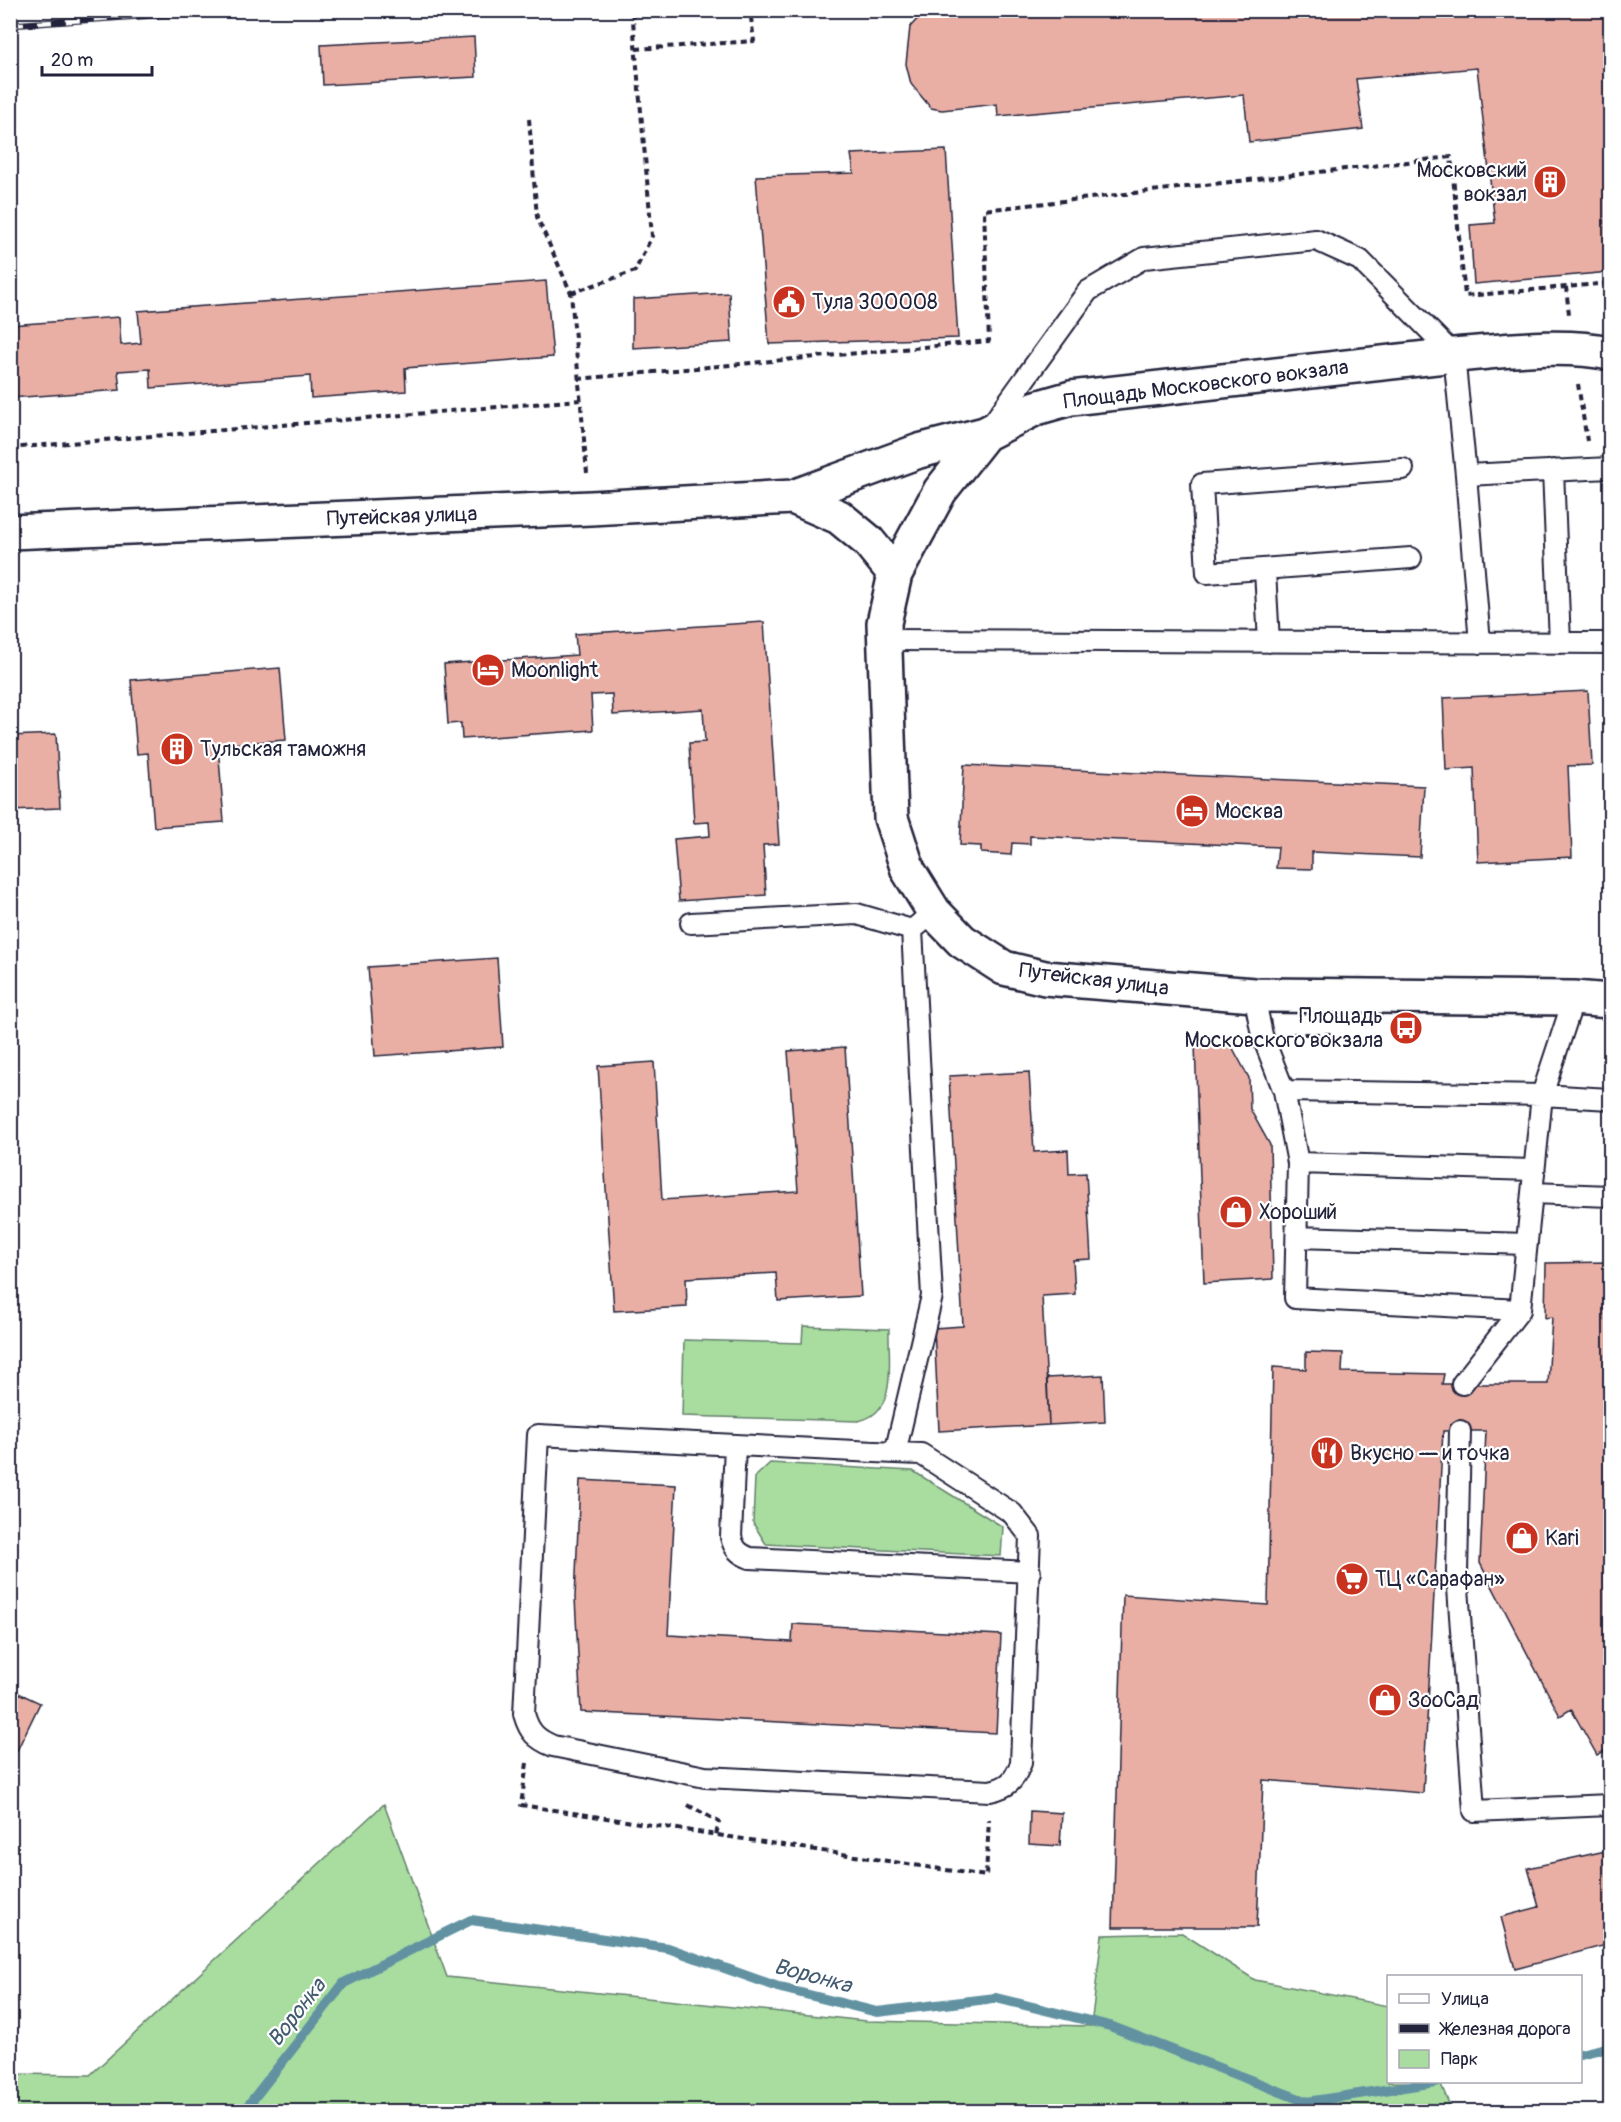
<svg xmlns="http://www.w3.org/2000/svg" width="1621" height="2122" viewBox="0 0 1621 2122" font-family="Pangolin,sans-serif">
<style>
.green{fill:#a8dd9f;stroke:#65806d;stroke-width:1.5}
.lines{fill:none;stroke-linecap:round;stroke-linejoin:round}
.stream{stroke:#6292a2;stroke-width:10}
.building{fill:#e9afa5;stroke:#22223b;stroke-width:1.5}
.lane-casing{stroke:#22223b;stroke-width:24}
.secondary-casing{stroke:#22223b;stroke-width:38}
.path{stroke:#22223b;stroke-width:4;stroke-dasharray:6 4.5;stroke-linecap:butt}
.lane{stroke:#fff;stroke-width:20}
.secondary{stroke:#fff;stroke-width:33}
.rail-casing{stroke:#22223b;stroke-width:7}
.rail{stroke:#fff;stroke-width:4.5;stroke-dasharray:14;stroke-linecap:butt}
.labels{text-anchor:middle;stroke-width:4.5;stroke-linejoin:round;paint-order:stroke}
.poi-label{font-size:21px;fill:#22223b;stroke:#fff;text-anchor:start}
.street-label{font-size:21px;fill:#22223b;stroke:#fff}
.water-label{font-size:22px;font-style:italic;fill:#425a6f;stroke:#fff}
</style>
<rect width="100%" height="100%" fill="#fff"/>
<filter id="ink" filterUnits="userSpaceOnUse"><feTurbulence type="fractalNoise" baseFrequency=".0167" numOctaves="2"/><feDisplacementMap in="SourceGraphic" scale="12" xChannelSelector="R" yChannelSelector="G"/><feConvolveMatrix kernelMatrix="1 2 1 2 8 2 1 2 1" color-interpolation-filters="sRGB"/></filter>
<g filter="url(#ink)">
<path class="green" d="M 803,1326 L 889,1329 C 888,1362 899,1413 858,1421 L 682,1416 L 684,1340 L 802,1343 Z
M 770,1463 L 913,1471 L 1003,1527 L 1001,1556 L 766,1544 L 753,1523 L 755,1477 Z
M 384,1804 L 447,1977 L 866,2021 L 1091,2026 L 1102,1935 L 1182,1933 L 1255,1980 L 1388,2006 L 1388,2082 L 1440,2082 L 1452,2111 L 11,2111 L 11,2074 L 90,2075 Z"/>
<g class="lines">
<path class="stream" d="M 1580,2054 L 1610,2047
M 243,2112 L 344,1983 L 471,1920 L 668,1948 L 781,1988 L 877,2012 L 996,1998 L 1110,2026 L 1307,2102 L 1436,2082"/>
</g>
<path class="building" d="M 1610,10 L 1610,272 L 1474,284 L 1470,225 L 1495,223 L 1477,68 L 1356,79 L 1363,129 L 1249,142 L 1244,95 L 998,116 L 997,104 L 942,110 L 931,108 L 911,84 L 906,64 L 910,27 L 923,13 L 930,10 Z
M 474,37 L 476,77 L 323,85 L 321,45 Z
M 946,150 L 958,338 L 769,344 L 756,176 L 854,173 L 851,154 Z
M 546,281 L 553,357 L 405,368 L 406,391 L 311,398 L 310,376 L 151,388 L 150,369 L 118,371 L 120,390 L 10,398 L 10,325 L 119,317 L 121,345 L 141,343 L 138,311 Z
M 729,293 L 732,342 L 633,348 L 633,299 Z
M 764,622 L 779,844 L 763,845 L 766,895 L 679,901 L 674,839 L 710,836 L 709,822 L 694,823 L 689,743 L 705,742 L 703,709 L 613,715 L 612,694 L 591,695 L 593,730 L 462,739 L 461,723 L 448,724 L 444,664 L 577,655 L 575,634 Z
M 280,668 L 286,740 L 218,745 L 224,822 L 154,827 L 148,753 L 137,754 L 131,680 Z
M 1588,691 L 1592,765 L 1568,766 L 1572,857 L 1478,862 L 1474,768 L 1446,770 L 1443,698 Z
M 56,734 L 60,808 L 10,810 L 10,736 Z
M 964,765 L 1424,786 L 1420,857 L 1312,852 L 1312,869 L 1276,868 L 1278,847 L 1030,836 L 1030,844 L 1012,843 L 1011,855 L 981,853 L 981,846 L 960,845 Z
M 497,958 L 503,1047 L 375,1056 L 368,967 Z
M 1230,1043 L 1249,1078 L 1250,1109 L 1270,1145 L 1273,1279 L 1204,1283 L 1195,1045 Z
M 845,1047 L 861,1296 L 778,1301 L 776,1273 L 686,1278 L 687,1307 L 614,1311 L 598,1066 L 654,1062 L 662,1200 L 798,1191 L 788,1051 Z
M 1029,1072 L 1034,1152 L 1068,1150 L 1069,1174 L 1086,1173 L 1091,1259 L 1073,1260 L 1075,1294 L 1042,1296 L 1049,1425 L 939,1431 L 934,1328 L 963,1326 L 949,1076 Z
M 1610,1262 L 1610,1748 L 1597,1755 L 1571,1709 L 1560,1716 L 1480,1563 L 1486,1431 L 1443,1431 L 1423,1793 L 1263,1780 L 1257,1927 L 1113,1927 L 1123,1595 L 1268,1605 L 1273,1367 L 1306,1369 L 1306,1352 L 1343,1353 L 1342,1372 L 1444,1374 L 1442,1384 L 1548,1384 L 1552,1317 L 1545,1318 L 1546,1263 Z
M 1103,1375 L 1105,1422 L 1049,1425 L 1047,1378 Z
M 580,1480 L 676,1485 L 668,1635 L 792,1642 L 793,1624 L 1001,1635 L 996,1733 L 581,1712 L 575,1598 Z
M 10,1689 L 40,1703 L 10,1765 Z
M 1030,1811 L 1062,1813 L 1060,1846 L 1029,1844 Z
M 1610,1850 L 1610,1944 L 1515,1969 L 1501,1917 L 1539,1907 L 1528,1868 Z"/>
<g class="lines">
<g class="lane-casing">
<path id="lane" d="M 990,427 L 1088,291 L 1144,258 L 1316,240 L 1360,260 L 1454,355 L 1466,475
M 1403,469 L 1202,484 L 1207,573 L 1411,558
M 1553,470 L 1560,643
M 1265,571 L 1269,642
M 884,640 L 1610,643
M 1480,643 L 1466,475 L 1610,468
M 691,923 L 857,914 L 912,930
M 1254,995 L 1262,1035 L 1284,1091 L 1298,1163 L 1295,1298 L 1520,1310
M 1284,1091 L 1542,1095 L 1610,1099
M 1298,1163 L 1534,1170
M 1532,1193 L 1610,1196
M 1297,1237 L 1527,1244
M 1462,1384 L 1520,1310 L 1542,1095 L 1574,998
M 1460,1431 L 1457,1574 L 1474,1811 L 1610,1805
M 735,1445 L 731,1537 C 734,1549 739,1554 750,1558 L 1030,1572
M 895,1453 L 538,1435 L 524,1714 C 529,1732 536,1739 553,1746 L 705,1777 L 990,1791 C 1009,1787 1014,1781 1021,1763 L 1030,1536 L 1012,1513 L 921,1454 L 895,1453 L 932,1296 L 912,930 L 934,912"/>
</g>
<g class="secondary-casing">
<path id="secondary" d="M 985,434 L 940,491 L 895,574 L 884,623 L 891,818 L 908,870 L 934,912 L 962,941 L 1004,968 L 1045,978 L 1254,995 L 1574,998 L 1610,1001
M 793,497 L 839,517 L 868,541 L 895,574
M 10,532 L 591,508 L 793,497 L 919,451 L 985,434 L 1036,408 L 1071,398 L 1454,355 C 1505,351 1561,343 1610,353"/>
</g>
<path class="path" d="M 636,49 L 754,41 L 750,10
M 529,119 L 537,217 L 571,293 L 587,473
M 1566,287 L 1569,314
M 571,293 L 635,271 L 652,236 L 632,10
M 578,379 L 989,341 L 984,210 L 1451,157 L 1465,296 L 1610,283
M 1578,384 L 1587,441
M 10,448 L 580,400
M 1293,1034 L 1331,1034
M 527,1763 L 521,1805 L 986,1876 L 989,1819
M 688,1805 L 719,1822 L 716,1835"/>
<use href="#lane" class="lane"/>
<use href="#secondary" class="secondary"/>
<g class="rail-casing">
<path id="rail" d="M 10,25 L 227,10"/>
</g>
<use href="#rail" class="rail"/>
</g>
</g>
<defs>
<g id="building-disc" transform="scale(1.725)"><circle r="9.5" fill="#c8321e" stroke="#fff"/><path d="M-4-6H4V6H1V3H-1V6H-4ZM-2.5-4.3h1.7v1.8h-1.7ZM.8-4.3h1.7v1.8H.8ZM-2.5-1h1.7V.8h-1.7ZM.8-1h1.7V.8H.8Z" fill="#fff"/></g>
<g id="civic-disc" transform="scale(1.725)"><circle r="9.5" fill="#c8321e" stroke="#fff"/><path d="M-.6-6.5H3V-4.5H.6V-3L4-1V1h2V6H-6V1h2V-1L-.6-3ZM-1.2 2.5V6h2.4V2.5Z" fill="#fff"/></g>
<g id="hotel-disc" transform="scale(1.725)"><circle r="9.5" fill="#c8321e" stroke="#fff"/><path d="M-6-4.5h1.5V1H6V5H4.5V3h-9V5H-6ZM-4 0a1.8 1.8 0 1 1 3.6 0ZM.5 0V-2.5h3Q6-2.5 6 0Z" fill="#fff"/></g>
<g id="bus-disc" transform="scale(1.725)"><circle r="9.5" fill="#c8321e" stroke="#fff"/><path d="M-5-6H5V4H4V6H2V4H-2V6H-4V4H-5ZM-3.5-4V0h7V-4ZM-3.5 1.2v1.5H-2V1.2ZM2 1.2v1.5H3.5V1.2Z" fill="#fff"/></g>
<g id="shop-disc" transform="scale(1.725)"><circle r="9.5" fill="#c8321e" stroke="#fff"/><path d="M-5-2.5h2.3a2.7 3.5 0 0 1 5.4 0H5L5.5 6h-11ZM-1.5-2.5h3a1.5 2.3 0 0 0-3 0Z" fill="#fff"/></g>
<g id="restaurant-disc" transform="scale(1.725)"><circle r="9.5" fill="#c8321e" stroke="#fff"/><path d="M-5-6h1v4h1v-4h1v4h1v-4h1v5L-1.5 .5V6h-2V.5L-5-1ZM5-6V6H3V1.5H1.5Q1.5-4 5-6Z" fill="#fff"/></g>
<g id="supermarket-disc" transform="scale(1.725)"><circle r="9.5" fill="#c8321e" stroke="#fff"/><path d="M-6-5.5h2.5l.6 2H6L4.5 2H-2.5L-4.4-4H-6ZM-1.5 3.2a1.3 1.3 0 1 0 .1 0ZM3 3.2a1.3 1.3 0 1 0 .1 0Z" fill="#fff"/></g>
</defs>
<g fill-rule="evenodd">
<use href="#building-disc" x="1550" y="182"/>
<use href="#civic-disc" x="789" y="302"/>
<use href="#hotel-disc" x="488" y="670"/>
<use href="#building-disc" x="177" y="749"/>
<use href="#hotel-disc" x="1192" y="811"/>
<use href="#bus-disc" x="1406" y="1028"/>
<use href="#shop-disc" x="1236" y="1212"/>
<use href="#restaurant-disc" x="1327" y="1453"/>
<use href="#shop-disc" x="1522" y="1538"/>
<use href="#supermarket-disc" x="1352" y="1579"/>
<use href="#shop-disc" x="1385" y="1700"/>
</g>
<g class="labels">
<g class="poi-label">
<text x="1527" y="177" text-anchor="end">Московский<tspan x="1527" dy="24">вокзал</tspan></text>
<text x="812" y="309">Тула 300008</text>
<text x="511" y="677">Moonlight</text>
<text x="200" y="756">Тульская таможня</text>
<text x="1215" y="818">Москва</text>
<text x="1383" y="1023" text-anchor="end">Площадь<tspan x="1383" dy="24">Московского вокзала</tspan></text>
<text x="1259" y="1219">Хороший</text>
<text x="1350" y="1460">Вкусно — и точка</text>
<text x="1545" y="1545">Kari</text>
<text x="1375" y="1586">ТЦ «Сарафан»</text>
<text x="1408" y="1707">ЗооСад</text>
</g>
<g class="street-label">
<text transform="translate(1206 384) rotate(-7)" y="7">Площадь Московского вокзала</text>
<text transform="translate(402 516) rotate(-2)" y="7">Путейская улица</text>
<text transform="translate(1094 979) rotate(7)" y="7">Путейская улица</text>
</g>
<g class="water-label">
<text transform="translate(813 1975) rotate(15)" y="8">Воронка</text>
<text transform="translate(296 2012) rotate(-52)" y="8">Воронка</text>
</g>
</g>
<rect width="1621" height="2122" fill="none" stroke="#fff" stroke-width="36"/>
<rect x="18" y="18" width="1585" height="2086" fill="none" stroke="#22223b" stroke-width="2" filter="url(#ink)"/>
<rect x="1387" y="1975" width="195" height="108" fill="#ffffff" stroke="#a7a7b1" stroke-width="1.5"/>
<rect x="1399" y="1994" width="30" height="9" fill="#ffffff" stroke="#a7a7b1" stroke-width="1.5"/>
<text x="1441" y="2005" font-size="18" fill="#22223b">Улица</text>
<rect x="1399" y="2024" width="30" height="9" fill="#22223b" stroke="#a7a7b1" stroke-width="1.5"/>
<text x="1441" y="2035" font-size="18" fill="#22223b">Железная дорога</text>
<rect x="1399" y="2050" width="30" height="18" fill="#a8dd9f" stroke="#a7a7b1" stroke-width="1.5"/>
<text x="1441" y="2065" font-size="18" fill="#22223b">Парк</text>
<path d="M42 66v9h110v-9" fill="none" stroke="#22223b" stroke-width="3"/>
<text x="51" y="66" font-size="18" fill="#22223b" stroke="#ffffff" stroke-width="4.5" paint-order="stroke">20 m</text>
</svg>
